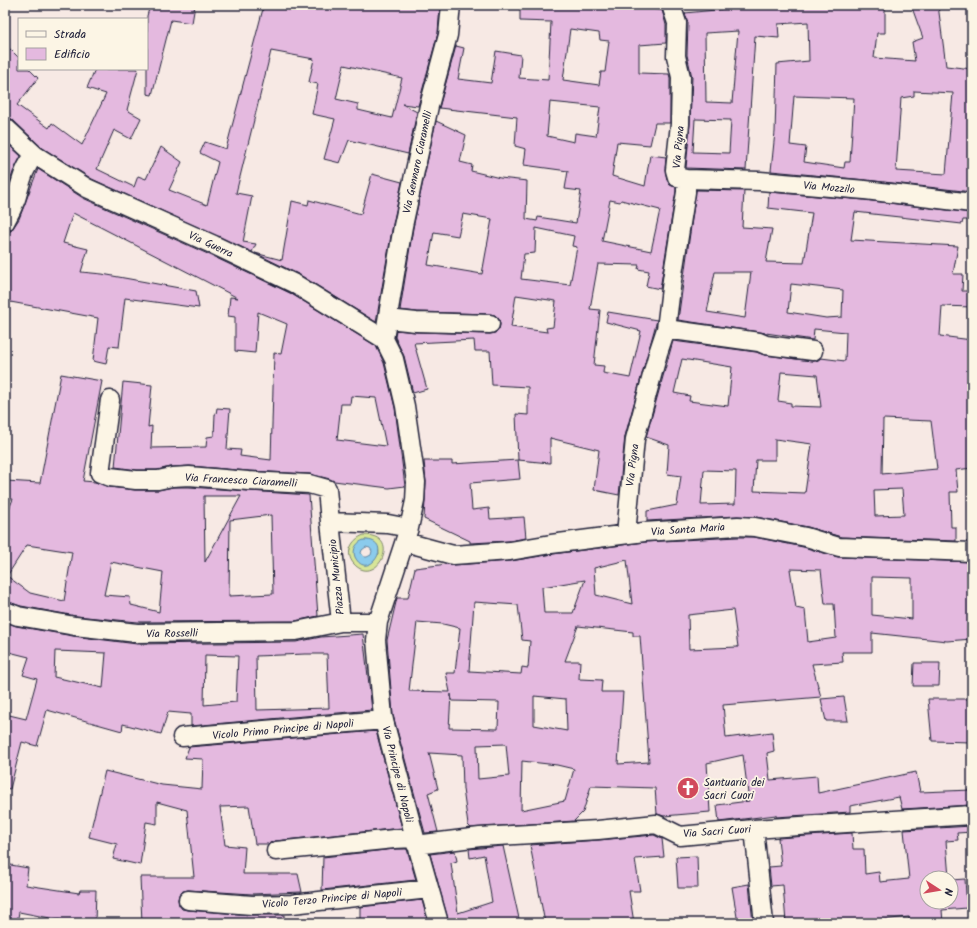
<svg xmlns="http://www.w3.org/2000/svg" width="977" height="928" viewBox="0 0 977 928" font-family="Kalam,sans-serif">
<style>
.green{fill:#d7e598;stroke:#7c846a;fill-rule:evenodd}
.water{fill:#8bcbec;stroke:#6187a5;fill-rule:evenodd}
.building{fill:#e4b9df;stroke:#22223b;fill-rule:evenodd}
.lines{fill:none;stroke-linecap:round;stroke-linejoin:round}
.minor-casing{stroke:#22223b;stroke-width:21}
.minor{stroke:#fcf5e5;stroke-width:18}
.labels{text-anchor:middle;stroke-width:3.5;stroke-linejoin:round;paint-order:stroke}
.street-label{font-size:11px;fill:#22223b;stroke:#fcf5e5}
.poi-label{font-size:11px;fill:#22223b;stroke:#fcf5e5;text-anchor:start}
</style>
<rect width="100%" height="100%" fill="#f7e9e4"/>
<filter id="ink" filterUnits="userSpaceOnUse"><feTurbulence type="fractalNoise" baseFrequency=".025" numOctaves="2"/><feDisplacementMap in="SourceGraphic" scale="8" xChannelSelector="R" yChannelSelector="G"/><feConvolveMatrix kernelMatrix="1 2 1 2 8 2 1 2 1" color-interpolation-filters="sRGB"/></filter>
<g filter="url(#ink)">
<path class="green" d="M 364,535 C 404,535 376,588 354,564 C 344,553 352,539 364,535 ZM 364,540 C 373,540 379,545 379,554 L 365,565 L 358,561 Z"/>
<path class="water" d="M 364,540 C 396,539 368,583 355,557 C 352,549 357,542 364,540 ZM 366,547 L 370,548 L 372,551 L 371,555 L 367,557 L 364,557 L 361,553 L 362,550 Z"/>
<path class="building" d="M 150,5 L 195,5 L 192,23 L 171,20 L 152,95 L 147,94 L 147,16 Z
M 264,5 L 305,5 L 321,9 L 322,5 L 440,5 L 438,33 L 418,106 L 402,104 L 417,112 L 408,154 L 349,140 L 340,163 L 324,159 L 335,119 L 312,114 L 318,84 L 309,82 L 314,59 L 271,51 L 236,193 L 252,196 L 243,242 L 256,244 L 252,252 L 92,179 L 41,147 L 12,119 L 5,117 L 5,44 L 19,58 L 19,69 L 29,69 L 38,78 L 17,105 L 49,128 L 52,123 L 82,145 L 106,94 L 87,88 L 95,69 L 138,69 L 127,110 L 141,118 L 131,139 L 114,130 L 97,169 L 134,187 L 138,176 L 146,179 L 161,147 L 182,162 L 169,190 L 207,205 L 218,162 L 200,153 L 205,142 L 226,149 ZM 344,65 L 402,78 L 392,118 L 358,110 L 358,104 L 336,99 Z
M 520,5 L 579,5 L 662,10 L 666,25 L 666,43 L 639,45 L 639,73 L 669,74 L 670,78 L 670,123 L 655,123 L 650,145 L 617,142 L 612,176 L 645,186 L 650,155 L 666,157 L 665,169 L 667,180 L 670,185 L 676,187 L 676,191 L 660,289 L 646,286 L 649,271 L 638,269 L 639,265 L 598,264 L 590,309 L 600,310 L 594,365 L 604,366 L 603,373 L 630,378 L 641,331 L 606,322 L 608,312 L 657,320 L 625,436 L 619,495 L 594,490 L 599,450 L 550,438 L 550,463 L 518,460 L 516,414 L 528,415 L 528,387 L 492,385 L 490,351 L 475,351 L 474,340 L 414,343 L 427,389 L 413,393 L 404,356 L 395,337 L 396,330 L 416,332 L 490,334 L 495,333 L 499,330 L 500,325 L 499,319 L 495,315 L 490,314 L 417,312 L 400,310 L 413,228 L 436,121 L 466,135 L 460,162 L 472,165 L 471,171 L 500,178 L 527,181 L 526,219 L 537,221 L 538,217 L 576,223 L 581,191 L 565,189 L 568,171 L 524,165 L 526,149 L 515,146 L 517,117 L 439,108 L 456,46 L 464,48 L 458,79 L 491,83 L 496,51 L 521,55 L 519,78 L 548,80 L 551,22 L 520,21 ZM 570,29 L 599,33 L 600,40 L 609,41 L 605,72 L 601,72 L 599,85 L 563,80 ZM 550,102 L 600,107 L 596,136 L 575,133 L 574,142 L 547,136 ZM 610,200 L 620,202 L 621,200 L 660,210 L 651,251 L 602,241 ZM 463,214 L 492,219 L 482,274 L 428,265 L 434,232 L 458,236 ZM 536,228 L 574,236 L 572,246 L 577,247 L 570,285 L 521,279 L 524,254 L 535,253 ZM 516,295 L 556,301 L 553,327 L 546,328 L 547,332 L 511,327 Z
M 767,5 L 885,5 L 885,33 L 877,33 L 874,58 L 915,61 L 912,42 L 923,38 L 911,5 L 938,5 L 946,66 L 972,69 L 972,192 L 866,180 L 771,171 L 775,132 L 777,64 L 809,61 L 808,22 L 778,24 L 779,38 L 755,36 L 746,170 L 686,168 L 690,124 L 692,77 L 687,55 L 688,23 L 685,13 ZM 738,31 L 732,103 L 706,102 L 705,33 ZM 914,91 L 953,93 L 946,174 L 896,171 L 901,98 L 914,96 ZM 794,96 L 854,98 L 850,162 L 845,162 L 844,168 L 804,162 L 806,147 L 790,145 ZM 695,119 L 731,120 L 729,153 L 693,152 Z
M 5,141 L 21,156 L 13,172 L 5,198 Z
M 38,169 L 83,198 L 210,255 L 290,293 L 376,346 L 384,363 L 395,408 L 405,486 L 389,488 L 334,481 L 330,479 L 310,474 L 249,471 L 190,466 L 171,467 L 157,470 L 137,470 L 115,467 L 123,382 L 152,385 L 148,427 L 152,426 L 151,448 L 206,447 L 207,437 L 214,436 L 215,414 L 216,414 L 217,408 L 230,409 L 227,449 L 241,450 L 240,456 L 271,460 L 274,353 L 281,354 L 287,324 L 258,312 L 255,353 L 235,351 L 235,317 L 228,316 L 230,297 L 238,298 L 73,213 L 63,243 L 88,249 L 81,272 L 102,274 L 196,291 L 199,308 L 125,298 L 119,347 L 109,346 L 106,364 L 93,361 L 98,318 L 5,301 L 5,232 L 11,231 L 19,219 ZM 351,396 L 376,398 L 386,446 L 337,440 L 341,404 L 350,404 Z
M 372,174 L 402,182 L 393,224 L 376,322 L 300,275 L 255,253 L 282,260 L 292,201 L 308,205 L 309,200 L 361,214 Z
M 696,190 L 744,191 L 742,227 L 772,229 L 766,262 L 804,263 L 812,213 L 768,208 L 769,192 L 864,200 L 972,213 L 972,220 L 963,220 L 962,224 L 855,212 L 851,240 L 958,246 L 953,274 L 963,274 L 962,291 L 972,291 L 972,307 L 942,306 L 940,336 L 972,340 L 972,468 L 956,470 L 958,492 L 950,492 L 951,527 L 956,527 L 956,541 L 841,537 L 808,527 L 756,517 L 737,516 L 647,521 L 647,511 L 677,505 L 681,476 L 667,474 L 669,445 L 646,437 L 673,341 L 756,352 L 765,355 L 812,361 L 817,361 L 821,358 L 845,361 L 846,332 L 814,329 L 813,340 L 678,320 ZM 715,272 L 751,272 L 745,318 L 707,312 ZM 791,284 L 843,290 L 842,317 L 826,318 L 788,312 ZM 682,359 L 732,367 L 728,406 L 689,401 L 690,396 L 674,393 ZM 781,372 L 817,375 L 821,407 L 791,406 L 791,403 L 778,401 ZM 883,419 L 931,421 L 937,469 L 882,474 ZM 775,439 L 812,444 L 805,493 L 754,491 L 756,460 L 775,460 ZM 704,470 L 736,471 L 735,504 L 701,505 ZM 902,489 L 904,515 L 875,516 L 874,490 Z
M 61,374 L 102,381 L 83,481 L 95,482 L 109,487 L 135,490 L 158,490 L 173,487 L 189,487 L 309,495 L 318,616 L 295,621 L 138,622 L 76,616 L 21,606 L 5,601 L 5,519 L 13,499 L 5,498 L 5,481 L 40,483 ZM 204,496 L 241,496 L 205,562 ZM 271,515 L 273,594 L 229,596 L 230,520 ZM 27,545 L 72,552 L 64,601 L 30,593 L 7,576 ZM 111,562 L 163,572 L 159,612 L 131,605 L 130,597 L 104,595 Z
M 518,460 L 520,479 L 470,483 L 472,510 L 489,508 L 490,519 L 524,517 L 526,538 L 509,541 L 470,543 L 470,541 L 424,519 L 426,482 L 424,461 L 452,461 L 452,464 Z
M 738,537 L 754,537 L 803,547 L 838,557 L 972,562 L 972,639 L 947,641 L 872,633 L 872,652 L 842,652 L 843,662 L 812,664 L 821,697 L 723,705 L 726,738 L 772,732 L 774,751 L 767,753 L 770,780 L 817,776 L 818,793 L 916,772 L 920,792 L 972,790 L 972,805 L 902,809 L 899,797 L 850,806 L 850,812 L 776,817 L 776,815 L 719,822 L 717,805 L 749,801 L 743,755 L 707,763 L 710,812 L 664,816 L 657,814 L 655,788 L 591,786 L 583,812 L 574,821 L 471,828 L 468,825 L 463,789 L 462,755 L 429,753 L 438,789 L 428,793 L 438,832 L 425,833 L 393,715 L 387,640 L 397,598 L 408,598 L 415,568 L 447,564 L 454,565 L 511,561 L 553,554 L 645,542 ZM 627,560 L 632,604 L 596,595 L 594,568 ZM 790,569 L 821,570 L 825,604 L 834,604 L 836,638 L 808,642 L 805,610 L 796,608 ZM 872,577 L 912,578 L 912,619 L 872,615 ZM 585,580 L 573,613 L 544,613 L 542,587 ZM 474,602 L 518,605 L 522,640 L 530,641 L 528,668 L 522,667 L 521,674 L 469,671 ZM 733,610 L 738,647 L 689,649 L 688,615 ZM 417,622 L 443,624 L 460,628 L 455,673 L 446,673 L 450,692 L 409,691 ZM 578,626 L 633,632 L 633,636 L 640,636 L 649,762 L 618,764 L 623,692 L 601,692 L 602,680 L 579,679 L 580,661 L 565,661 ZM 451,694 L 452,701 L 499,702 L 498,729 L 449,728 ZM 534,696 L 566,699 L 567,731 L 534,725 ZM 506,744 L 509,776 L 478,779 L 477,745 ZM 522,761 L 557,765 L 574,769 L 565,801 L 521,810 Z
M 5,622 L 16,626 L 73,636 L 137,644 L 296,642 L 321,637 L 363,634 L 372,710 L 191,726 L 191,714 L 168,712 L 161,734 L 123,724 L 122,731 L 47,710 L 37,746 L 22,742 L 10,789 L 5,788 L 5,714 L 26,719 L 37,679 L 23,675 L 29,657 L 5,651 ZM 55,651 L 106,653 L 103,688 L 54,677 ZM 305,654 L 327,654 L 329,708 L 257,710 L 256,656 ZM 205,655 L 238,656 L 236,702 L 204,705 Z
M 914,663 L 940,663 L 939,686 L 913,686 Z
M 844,697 L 848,721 L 826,721 L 821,699 Z
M 928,699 L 972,699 L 972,742 L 932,741 Z
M 376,731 L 402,828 L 275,841 L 268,844 L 255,844 L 249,806 L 220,807 L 225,845 L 245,847 L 243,874 L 298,874 L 302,892 L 252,894 L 188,890 L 183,891 L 179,894 L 178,899 L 179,905 L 182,909 L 187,910 L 251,915 L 284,915 L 284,923 L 142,923 L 140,877 L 194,877 L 187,810 L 157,802 L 157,824 L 146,822 L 140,865 L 113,859 L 117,844 L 89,837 L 105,771 L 162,785 L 202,789 L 203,759 L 185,758 L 189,747 Z
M 972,826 L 972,832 L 957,833 L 958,840 L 946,841 L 949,878 L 927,878 L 927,902 L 951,902 L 951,880 L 965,879 L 967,908 L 942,910 L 943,923 L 909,923 L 909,917 L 882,920 L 883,923 L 786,923 L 783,885 L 771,886 L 769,867 L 781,866 L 778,838 L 852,833 L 853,849 L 864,849 L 865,874 L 879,872 L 880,882 L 909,879 L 904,830 Z
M 654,835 L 662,839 L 664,857 L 635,859 L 640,891 L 629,891 L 634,923 L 617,923 L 616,921 L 597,923 L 545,923 L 530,845 L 599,840 Z
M 503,846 L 520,923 L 449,923 L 430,854 L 455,851 L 457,861 L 451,863 L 458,913 L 492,902 L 484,855 L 470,858 L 469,849 Z
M 395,849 L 407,849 L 416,880 L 322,890 L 323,857 Z
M 697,856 L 698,888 L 678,888 L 676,857 Z
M 5,864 L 28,868 L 26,885 L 79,893 L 80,890 L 96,890 L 95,923 L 76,923 L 19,912 L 17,923 L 5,923 Z
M 749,884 L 753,923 L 738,923 L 732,887 Z
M 422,900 L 428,923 L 360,923 L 360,907 Z"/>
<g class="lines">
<g class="minor-casing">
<path id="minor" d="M 5,127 L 35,155 L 87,188 L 214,245 L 295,284 L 384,339
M 686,179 L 760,181 L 865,190 L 972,203
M 5,222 C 9,215 13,207 16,199 C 21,183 23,168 35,155
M 388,319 L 416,322 L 490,324
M 666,329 L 759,342 L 766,345 L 813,351
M 110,400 L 100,473 L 110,477 L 136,480 L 158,480 L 172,477 L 189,476 L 248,481 L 309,484 L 327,489 L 330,522
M 409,528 L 388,524 L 330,522 L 341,622 L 378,622 L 409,528 L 415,501 L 416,482 L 405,406 L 394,359 L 384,339 L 403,226 L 429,106 L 448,35 L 451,5
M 626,534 L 635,439 L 658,353 L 666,329 L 672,280 L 686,192 L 686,179 L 677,177 L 675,170 L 680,124 L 681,77 L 676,56 L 677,23 L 671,5
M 405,542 L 453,555 L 510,551 L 551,544 L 644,532 L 738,526 L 755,527 L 806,537 L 839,547 L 972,552
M 5,611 L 18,616 L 75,626 L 137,633 L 296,631 L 341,622
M 378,622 L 376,640 L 383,717 L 415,838 L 439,923
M 182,737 L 384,720
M 754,829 L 764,923
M 416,845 L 480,837 L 598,830 L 656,824 L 680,836 L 754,829 L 972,815
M 276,851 L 394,839 L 415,838
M 188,900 L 252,905 L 292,904 L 429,889"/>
</g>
<use href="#minor" class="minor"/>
</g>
</g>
<defs>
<g id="church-disc" transform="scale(1.15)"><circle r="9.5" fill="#d1495b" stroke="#fcf5e5"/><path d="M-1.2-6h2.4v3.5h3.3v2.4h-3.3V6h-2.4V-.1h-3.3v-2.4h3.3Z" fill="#fff"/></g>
</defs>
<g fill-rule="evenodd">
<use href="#church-disc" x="688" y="788"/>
</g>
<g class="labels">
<g class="street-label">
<text transform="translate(678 147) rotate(-85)" y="4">Via Pigna</text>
<text transform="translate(417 162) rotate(-78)" y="4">Via Gennaro Ciaramelli</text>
<text transform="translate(829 187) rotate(5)" y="4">Via Mozzilo</text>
<text transform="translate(211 244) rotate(25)" y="4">Via Guerra</text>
<text transform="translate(632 465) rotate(-83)" y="4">Via Pigna</text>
<text transform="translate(241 480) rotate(3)" y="4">Via Francesco Ciaramelli</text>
<text transform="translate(688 529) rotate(-4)" y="4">Via Santa Maria</text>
<text transform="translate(336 577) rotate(-96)" y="4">Piazza Municipio</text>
<text transform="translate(172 633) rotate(-1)" y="4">Via Rosselli</text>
<text transform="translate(283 729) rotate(-5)" y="4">Vicolo Primo Principe di Napoli</text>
<text transform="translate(398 774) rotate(76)" y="4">Via Principe di Napoli</text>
<text transform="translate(717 831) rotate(-4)" y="4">Via Sacri Cuori</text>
<text transform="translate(332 898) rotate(-5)" y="4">Vicolo Terzo Principe di Napoli</text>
</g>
<g class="poi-label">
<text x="704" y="786">Santuario dei<tspan x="704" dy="13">Sacri Cuori</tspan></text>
</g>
</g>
<rect width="977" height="928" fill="none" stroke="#fcf5e5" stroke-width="20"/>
<rect x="10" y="10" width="957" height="908" fill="none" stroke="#22223b" stroke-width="1.5" filter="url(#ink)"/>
<rect x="18" y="18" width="130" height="52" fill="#fcf5e5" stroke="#a5a1a1"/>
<rect x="26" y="31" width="20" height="6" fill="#fcf5e5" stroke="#a5a1a1"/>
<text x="54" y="38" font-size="12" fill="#22223b">Strada</text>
<rect x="26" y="48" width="20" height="12" fill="#e4b9df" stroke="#a5a1a1"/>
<text x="54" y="58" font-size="12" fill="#22223b">Edificio</text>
<g transform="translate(939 890) rotate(102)"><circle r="19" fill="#fcf5e5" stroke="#a5a1a1"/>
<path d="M0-3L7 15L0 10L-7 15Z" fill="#d1495b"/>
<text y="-6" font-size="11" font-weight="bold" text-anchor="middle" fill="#22223b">N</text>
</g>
</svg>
